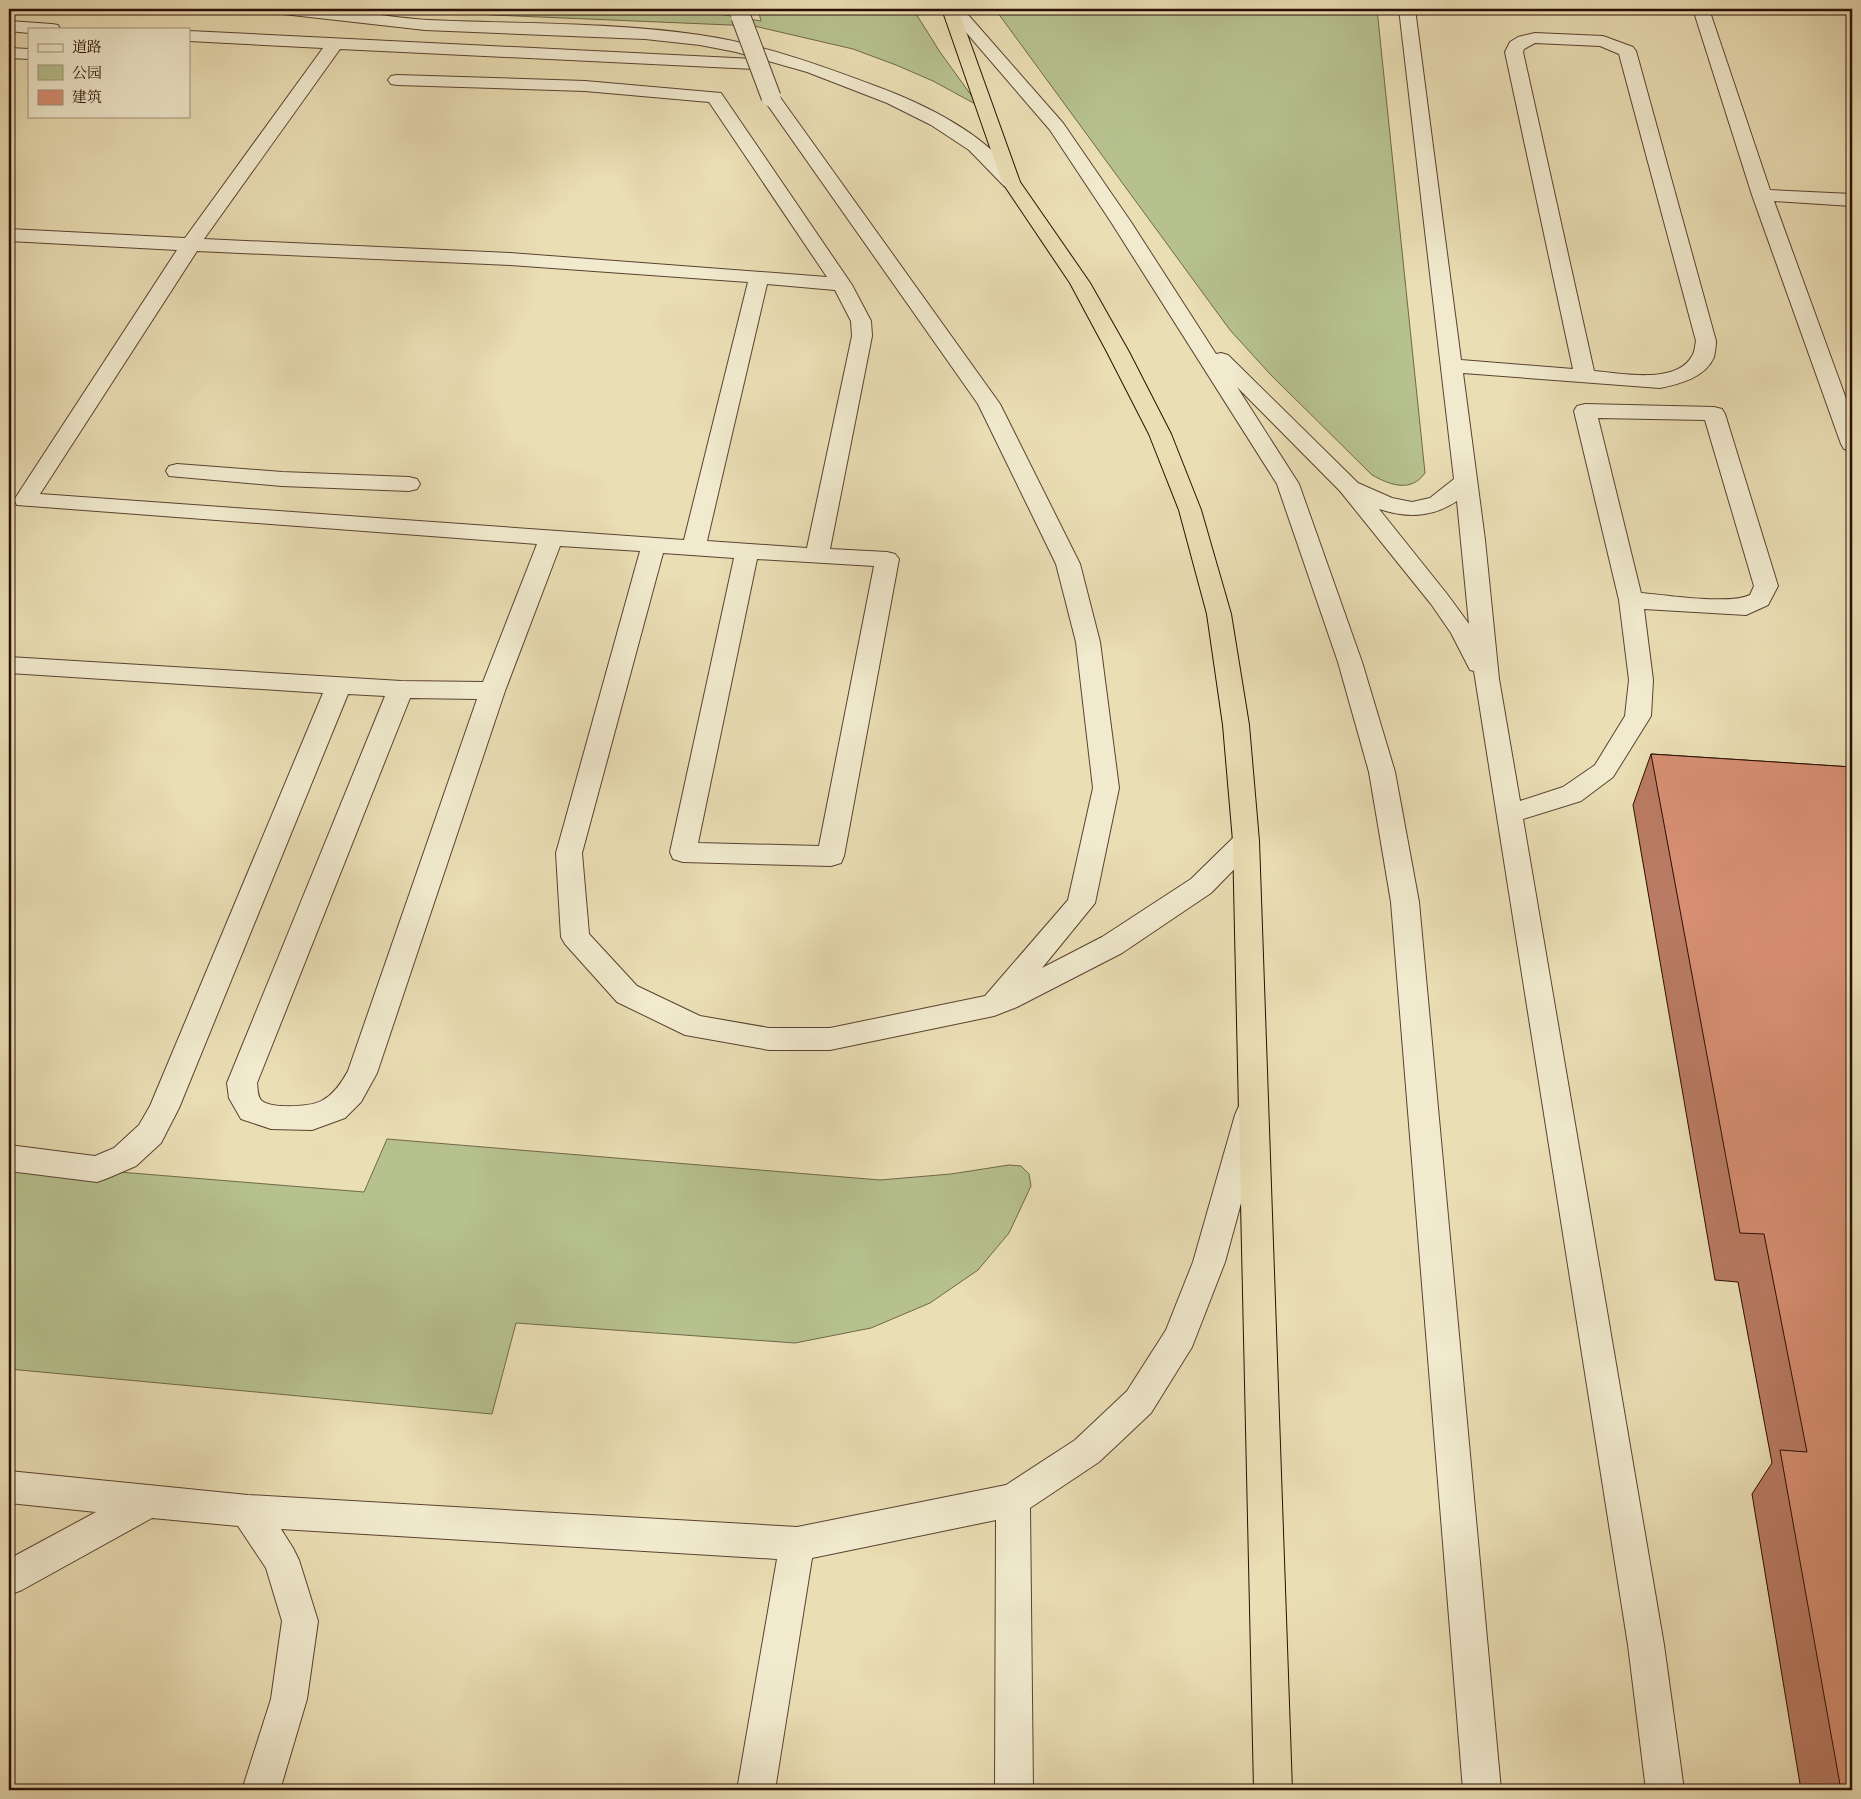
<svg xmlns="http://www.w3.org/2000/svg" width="1861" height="1799" viewBox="0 0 1861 1799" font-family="'Gentium Book Plus','Noto Serif SC',serif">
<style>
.green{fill:#b6c18e;stroke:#706849}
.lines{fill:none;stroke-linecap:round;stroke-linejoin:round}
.minor-casing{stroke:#5b4230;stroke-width:2}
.highway-casing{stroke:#2b0e04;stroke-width:2}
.minor{fill:#f1eace;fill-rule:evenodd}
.highway{fill:#eadeb4;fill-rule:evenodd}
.minor-bridge-casing{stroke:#5b4230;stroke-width:21;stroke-linecap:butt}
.minor-bridge{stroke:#f1eace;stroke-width:19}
.wall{fill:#b97b63;stroke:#2b0e04}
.building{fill:#d78f73;stroke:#2b0e04}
</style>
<rect width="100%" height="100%" fill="#eadeb4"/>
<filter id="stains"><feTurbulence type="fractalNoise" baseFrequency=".004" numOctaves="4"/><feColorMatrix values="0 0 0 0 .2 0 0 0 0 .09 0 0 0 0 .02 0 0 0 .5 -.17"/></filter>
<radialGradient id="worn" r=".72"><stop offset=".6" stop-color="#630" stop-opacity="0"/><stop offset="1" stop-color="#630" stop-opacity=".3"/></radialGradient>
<path class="green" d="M 475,9 L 712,9 L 713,13 L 761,21 L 758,9 L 913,9 L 940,52 L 979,106 L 933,81 L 896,65 L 853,49 L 754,26 L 492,15 L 456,11 Z
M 995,9 L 1377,9 L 1425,473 C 1411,493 1390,485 1372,475 L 1270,374 L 1230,330 Z
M 387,1139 L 880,1180 L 951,1174 L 1009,1165 L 1021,1166 L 1029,1174 L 1031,1186 L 1009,1233 L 978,1270 L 930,1303 L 871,1328 L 795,1343 L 516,1323 L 492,1414 L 9,1369 L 9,1163 L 364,1192 Z"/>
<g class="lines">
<g class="minor-casing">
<path id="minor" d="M 275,9 C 292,9 309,8 326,9 C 360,11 394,18 428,20 C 518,24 611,22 700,35 C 761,44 820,65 878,87 C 929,106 989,136 1020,182 L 1018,186 L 1011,188 L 1004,186 L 969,150 L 931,125 L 887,103 L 807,72 L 736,52 L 700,45 L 645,39 L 425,30 L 283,14 L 277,13 Z
M 946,9 L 963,9 L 1063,123 L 1131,222 L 1216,354 L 1221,353 L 1228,355 L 1358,483 L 1392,498 L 1412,502 L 1430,498 L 1454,479 L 1399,9 L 1415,9 L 1461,360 L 1573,369 L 1505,52 L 1510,42 L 1518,37 L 1535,33 L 1603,36 L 1633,47 L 1636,51 L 1716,341 C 1716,346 1715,352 1714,357 C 1705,378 1679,384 1660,388 L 1463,373 L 1485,540 L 1499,679 L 1520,801 L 1563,787 L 1595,765 L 1625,716 L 1629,680 L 1619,600 L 1574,411 L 1577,406 L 1585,404 L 1714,407 L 1722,409 L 1725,414 L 1778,586 L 1768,605 L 1746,615 L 1644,609 L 1653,680 L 1651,716 L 1613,777 L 1581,801 L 1523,819 L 1664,1645 L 1684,1790 L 1646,1790 L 1628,1645 L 1474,671 L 1470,670 L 1451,633 L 1431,604 L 1340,491 L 1237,387 L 1299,484 L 1362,662 L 1395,772 L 1419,902 L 1501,1790 L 1463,1790 L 1391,902 L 1369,772 L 1338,662 L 1277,484 L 1111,222 L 1050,130 ZM 1535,43 L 1600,46 L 1619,54 L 1696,341 C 1695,345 1695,352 1692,356 C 1676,385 1621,373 1594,371 L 1523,52 L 1524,49 ZM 1598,418 L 1705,420 L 1754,586 L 1750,595 C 1730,605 1666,595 1641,593 ZM 1457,501 L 1469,624 L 1447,594 L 1379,509 C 1407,518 1431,518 1457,501 Z
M 1693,9 L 1709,9 L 1770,190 L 1852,194 L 1852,206 L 1774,201 L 1852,415 L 1852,451 L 1844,449 L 1841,444 L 1752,195 Z
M 9,21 L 52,24 L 58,25 L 60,29 L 29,29 L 29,33 L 9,31 Z
M 189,31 L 754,59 L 760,60 L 763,64 L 760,68 L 754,69 L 340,49 L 204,239 L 510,253 L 827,277 L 709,102 L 585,91 L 397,85 L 391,84 L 388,80 L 391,76 L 397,75 L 585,81 L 721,93 L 852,285 L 871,321 L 872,336 L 830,549 L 887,552 L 895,554 L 899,559 L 844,856 L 841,863 L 831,866 L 683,862 L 673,859 L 670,852 L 734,558 L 663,553 L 582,853 L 589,934 L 637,986 L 700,1016 L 769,1028 L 830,1028 L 985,996 L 1068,900 L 1093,788 L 1076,642 L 1056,564 L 978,404 L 762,97 L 765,93 L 771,92 L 777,93 L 1000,404 L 1080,564 L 1100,642 L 1119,788 L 1095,903 L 1042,968 L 1102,937 L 1191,879 L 1237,834 L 1246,831 L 1255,834 L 1259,841 L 1255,848 L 1211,893 L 1122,953 L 1017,1007 L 994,1016 L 830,1050 L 769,1050 L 685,1035 L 617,1002 L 565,944 L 561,937 L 556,853 L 640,551 L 560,546 L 505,691 L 377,1073 L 361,1102 L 345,1118 L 312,1130 L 271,1129 L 241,1119 L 229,1098 L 227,1083 L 385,696 L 348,694 L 179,1108 L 161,1143 L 136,1166 L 108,1178 L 97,1182 L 9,1171 L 9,1145 L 95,1156 L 114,1148 L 139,1125 L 150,1106 L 323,693 L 9,673 L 9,657 L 401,681 L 483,682 L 537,544 L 17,505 L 14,500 L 177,250 L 9,241 L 9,229 L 185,238 L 323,48 L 189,41 ZM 197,251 L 510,265 L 748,282 L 684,540 L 40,494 ZM 767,284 L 835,290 L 851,321 L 852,336 L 807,548 L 707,541 ZM 757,559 L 874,566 L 819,846 L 698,843 ZM 410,698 L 477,699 L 348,1071 C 342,1082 334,1094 323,1100 C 313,1107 272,1109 262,1101 C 257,1097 258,1089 257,1083 Z
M 9,48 L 29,49 L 29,59 L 9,58 Z
M 177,464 L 282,472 L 409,477 L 417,479 L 420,484 L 417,489 L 409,491 L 282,486 L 169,476 L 166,471 L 169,466 Z
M 1250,1103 L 1261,1106 L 1265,1115 L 1225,1262 L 1192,1347 L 1151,1413 L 1099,1462 L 1030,1508 L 1033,1790 L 995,1790 L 996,1520 L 812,1558 L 775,1790 L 737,1790 L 777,1559 L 281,1529 L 293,1548 L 299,1560 L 318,1621 L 307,1699 L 280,1790 L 242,1790 L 271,1699 L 282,1621 L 266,1568 L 238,1526 L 152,1518 L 22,1590 L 9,1595 L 9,1559 L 96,1512 L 9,1503 L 9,1471 L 248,1495 L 797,1527 L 1006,1485 L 1075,1440 L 1127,1391 L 1166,1330 L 1193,1262 L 1235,1115 L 1239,1106 Z"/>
</g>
<g class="highway-casing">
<path id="highway" d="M 942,9 L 958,9 L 1020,182 L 1090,283 L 1129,352 L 1171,434 L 1201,510 L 1231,614 L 1249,725 L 1259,841 L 1292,1790 L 1254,1790 L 1233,841 L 1223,725 L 1207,614 L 1179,510 L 1149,434 L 1107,352 L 1070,283 L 1002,182 Z"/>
</g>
<use href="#minor" class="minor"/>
<use href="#highway" class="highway"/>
<g class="minor-bridge-casing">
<path id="minor-bridge" d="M 741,17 L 771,97"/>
</g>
<use href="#minor-bridge" class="minor-bridge"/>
</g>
<path class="wall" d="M 1651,754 L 1852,767 L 1852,1790 L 1801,1790 L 1752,1494 L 1772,1463 L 1738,1282 L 1715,1280 L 1633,805 Z"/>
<path class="building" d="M 1651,754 L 1852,767 L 1852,1790 L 1841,1790 L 1780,1450 L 1807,1452 L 1764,1234 L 1740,1233 Z"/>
<rect width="1861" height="1799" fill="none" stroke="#eadeb4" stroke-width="30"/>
<rect x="10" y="10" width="1841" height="1779" fill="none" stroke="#2b0e04" stroke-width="2.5"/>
<rect x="15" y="15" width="1831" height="1769" fill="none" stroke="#2b0e04"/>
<rect x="28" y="28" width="162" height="90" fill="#f1eace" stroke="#a2927d"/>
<rect x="38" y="44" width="25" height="8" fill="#f1eace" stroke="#a2927d"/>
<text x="72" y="52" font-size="15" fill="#2b0e04">道路</text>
<rect x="38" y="65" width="25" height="15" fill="#b6c18e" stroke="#a2927d"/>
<text x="72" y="78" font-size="15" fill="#2b0e04">公园</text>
<rect x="38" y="90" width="25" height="15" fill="#d78f73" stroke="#a2927d"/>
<text x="72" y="102" font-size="15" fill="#2b0e04">建筑</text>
<rect width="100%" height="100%" filter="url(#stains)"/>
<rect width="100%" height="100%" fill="url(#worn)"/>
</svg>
